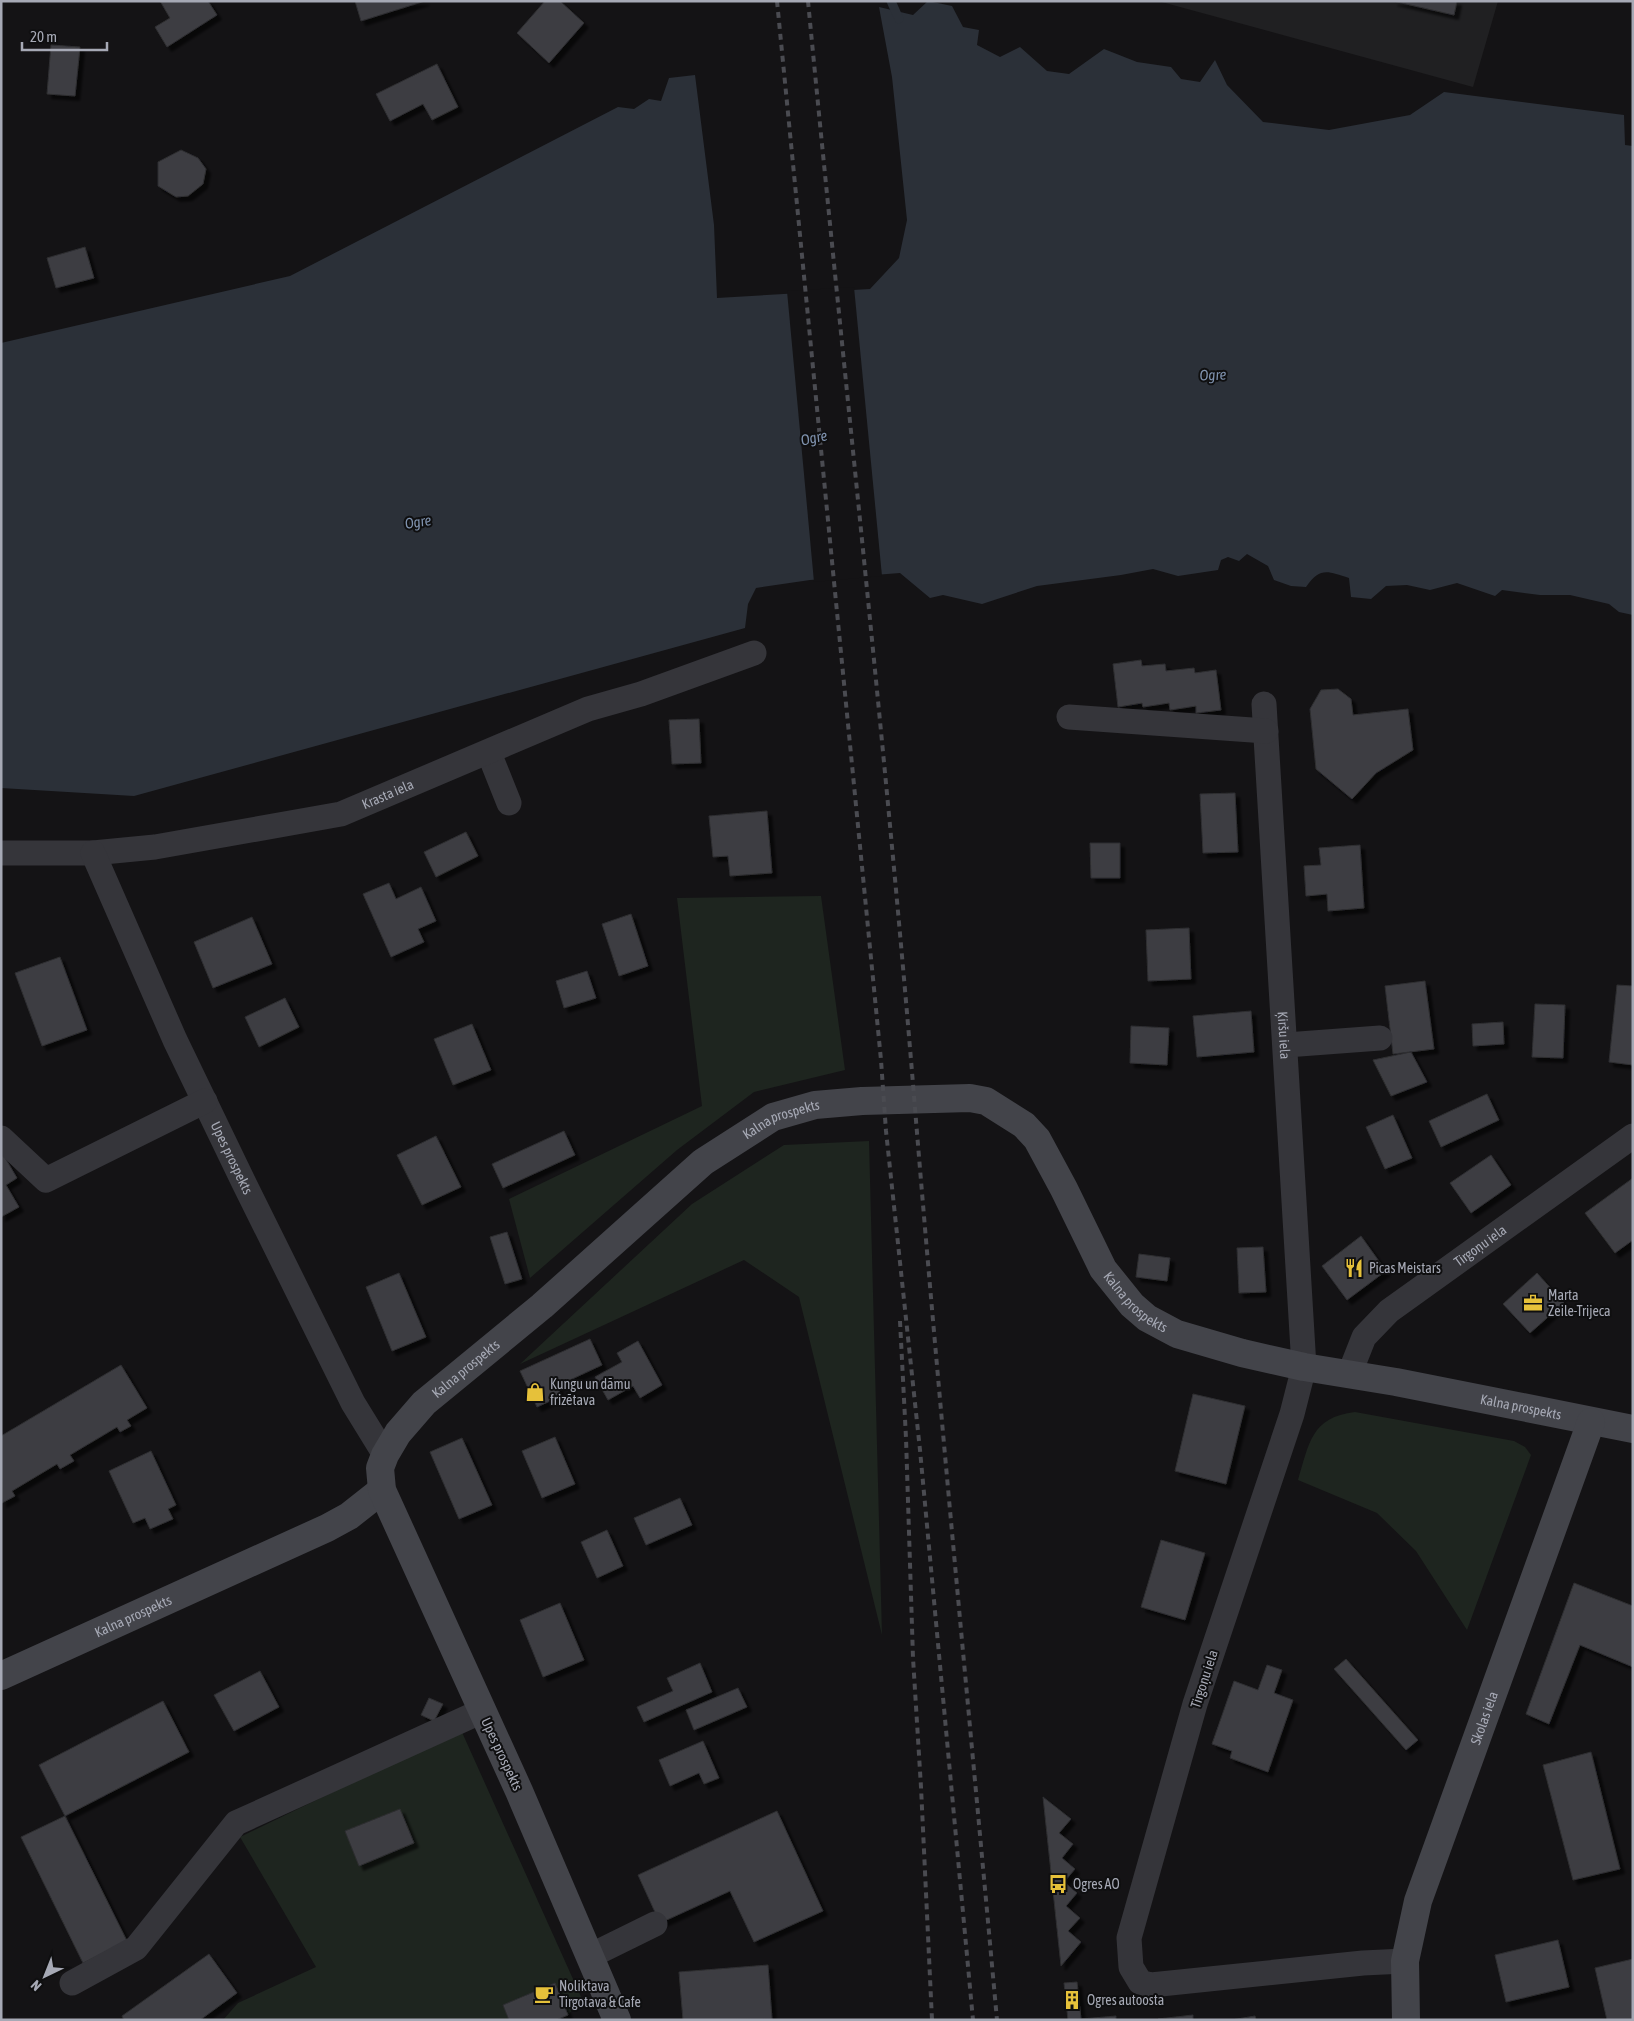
<svg xmlns="http://www.w3.org/2000/svg" width="1634" height="2021" viewBox="0 0 1634 2021" font-family="'Asap Condensed',sans-serif">
<style>
.built{fill:#202022}
.green{fill:#1e251f}
.water{fill:#2b3038}
.pier{fill:#141315}
.lines{fill:none;stroke-linecap:round;stroke-linejoin:round}
.stream{stroke:#2b3038;stroke-width:9}
.building{fill:#3e3e42;stroke:#2e2e31;filter:url(#shadow)}
.minor{stroke:#35353a;stroke-width:25}
.secondary{stroke:#43444a;stroke-width:28}
.rail{stroke:#4a4b51;stroke-width:4;stroke-dasharray:6 5;stroke-linecap:butt}
.labels{text-anchor:middle;stroke-width:4;stroke-linejoin:round;paint-order:stroke}
.street-label{font-size:14px;fill:#a6a9b5;stroke:#0f0f10}
.poi-label{font-size:14px;fill:#a6a9b5;stroke:#0f0f10;text-anchor:start}
.water-label{font-size:15px;font-style:italic;fill:#7f92ae;stroke:#0f0f10}
</style>
<defs>
<filter id="shadow"><feDropShadow dx="4.5" dy="4.5" stdDeviation="1" flood-color="#0009"/></filter>
</defs>
<rect width="100%" height="100%" fill="#141315"/>
<path class="built" d="M 1158,1 L 1498,1 L 1473,87 Z"/>
<path class="green" d="M 821,896 L 845,1070 L 754,1092 L 677,1150 L 530,1278 L 509,1199 L 702,1106 L 677,898 Z
M 869,1141 L 882,1635 L 799,1297 L 744,1260 L 520,1364 L 692,1204 L 784,1145 Z
M 1355,1412 L 1514,1441 L 1525,1447 L 1531,1455 L 1467,1630 L 1416,1551 L 1377,1513 L 1298,1480 C 1309,1444 1311,1417 1355,1412 Z
M 461,1730 L 582,1999 L 568,2015 L 555,1983 L 503,2005 L 509,2020 L 223,2020 L 238,2003 L 316,1967 L 240,1837 Z"/>
<path class="water" d="M 928,1 L 952,6 L 963,27 L 979,30 L 977,45 L 1000,57 L 1020,47 L 1047,71 L 1069,74 L 1104,49 L 1137,62 L 1171,67 L 1181,79 L 1200,82 L 1215,60 L 1227,85 L 1263,122 L 1329,130 L 1410,115 L 1444,92 L 1624,115 L 1625,145 L 1633,146 L 1633,615 L 1619,612 L 1609,604 L 1570,595 L 1540,595 L 1502,590 L 1495,596 L 1457,583 L 1430,590 L 1407,585 L 1386,586 L 1371,599 L 1351,597 L 1349,578 C 1327,571 1320,567 1306,587 L 1291,586 L 1274,580 L 1268,566 L 1247,554 L 1239,561 L 1228,557 L 1221,560 L 1218,570 L 1178,576 L 1153,569 L 1121,575 L 1037,586 L 982,604 L 943,595 L 930,598 L 900,573 L 810,580 L 756,588 L 748,604 L 745,628 L 134,796 L 1,788 L 1,343 L 290,276 L 618,107 L 634,109 L 649,99 L 661,101 L 669,78 L 695,75 L 714,225 L 717,298 L 870,289 L 899,258 L 907,220 L 892,77 L 879,7 L 913,15 Z"/>
<path class="pier" d="M 854,287 L 882,576 L 814,582 L 787,291 Z"/>
<g class="lines">
<path class="stream" d="M 891,1 L 899,19"/>
</g>
<path class="building" d="M 160,1 L 208,1 L 217,15 L 167,47 L 155,27 L 170,18 Z
M 355,1 L 425,1 L 361,21 Z
M 545,1 L 560,1 L 584,23 L 549,63 L 517,33 Z
M 1393,1 L 1457,1 L 1454,15 Z
M 51,45 L 80,47 L 75,96 L 47,94 Z
M 437,64 L 458,107 L 432,120 L 423,104 L 390,121 L 376,94 Z
M 181,150 L 198,158 L 206,169 L 203,184 L 188,196 L 176,197 L 158,186 L 158,162 Z
M 85,247 L 94,278 L 56,288 L 47,258 Z
M 1141,660 L 1142,666 L 1165,664 L 1166,671 L 1194,668 L 1195,673 L 1216,670 L 1221,710 L 1196,713 L 1196,706 L 1170,710 L 1169,703 L 1143,707 L 1142,703 L 1118,707 L 1113,664 Z
M 1338,689 L 1351,699 L 1353,715 L 1408,709 L 1413,750 L 1376,773 L 1352,799 L 1316,769 L 1310,709 L 1321,690 Z
M 699,719 L 701,763 L 672,764 L 669,720 Z
M 1235,793 L 1238,852 L 1203,853 L 1200,794 Z
M 767,811 L 772,873 L 730,876 L 728,856 L 713,857 L 709,816 Z
M 466,832 L 478,856 L 436,877 L 424,852 Z
M 1090,843 L 1120,843 L 1120,878 L 1091,878 Z
M 1360,845 L 1364,908 L 1328,911 L 1327,894 L 1306,896 L 1304,866 L 1321,865 L 1319,848 Z
M 389,883 L 396,899 L 421,887 L 436,921 L 418,929 L 424,942 L 391,957 L 363,894 Z
M 631,914 L 648,966 L 619,976 L 602,924 Z
M 252,917 L 272,964 L 213,988 L 194,942 Z
M 1189,928 L 1191,979 L 1148,981 L 1146,930 Z
M 60,957 L 87,1030 L 42,1046 L 15,973 Z
M 587,971 L 596,998 L 564,1008 L 556,981 Z
M 1425,981 L 1434,1049 L 1393,1054 L 1385,986 Z
M 1617,985 L 1633,986 L 1633,1065 L 1609,1062 Z
M 285,998 L 299,1027 L 259,1047 L 245,1017 Z
M 1535,1004 L 1565,1005 L 1563,1058 L 1532,1057 Z
M 1251,1011 L 1254,1052 L 1197,1057 L 1193,1016 Z
M 1503,1022 L 1504,1044 L 1473,1046 L 1472,1024 Z
M 472,1024 L 491,1070 L 453,1085 L 434,1039 Z
M 1131,1026 L 1169,1028 L 1167,1065 L 1130,1063 Z
M 1411,1052 L 1427,1082 L 1391,1096 L 1373,1060 Z
M 1487,1094 L 1499,1120 L 1441,1147 L 1429,1121 Z
M 1393,1115 L 1412,1158 L 1385,1169 L 1366,1127 Z
M 564,1131 L 575,1155 L 503,1188 L 492,1164 Z
M 436,1136 L 461,1187 L 422,1205 L 397,1155 Z
M 1,1151 L 17,1178 L 6,1185 L 19,1207 L 1,1217 Z
M 1491,1155 L 1511,1185 L 1471,1213 L 1450,1183 Z
M 1633,1178 L 1633,1240 L 1615,1253 L 1585,1213 Z
M 507,1232 L 522,1279 L 505,1284 L 490,1237 Z
M 1361,1236 L 1386,1271 L 1347,1300 L 1322,1266 Z
M 1263,1247 L 1266,1292 L 1239,1293 L 1237,1248 Z
M 1139,1254 L 1170,1258 L 1167,1281 L 1136,1277 Z
M 399,1273 L 426,1337 L 392,1351 L 366,1287 Z
M 1537,1273 L 1564,1303 L 1530,1333 L 1503,1304 Z
M 590,1339 L 602,1365 L 557,1386 L 561,1396 L 537,1407 L 520,1371 Z
M 638,1341 L 662,1385 L 640,1398 L 633,1386 L 608,1400 L 595,1377 L 622,1362 L 617,1353 Z
M 121,1365 L 147,1408 L 127,1420 L 131,1426 L 120,1432 L 117,1427 L 70,1455 L 74,1461 L 60,1469 L 57,1464 L 12,1491 L 15,1496 L 2,1503 L 1,1436 Z
M 1193,1394 L 1245,1406 L 1226,1484 L 1175,1471 Z
M 555,1437 L 575,1484 L 542,1498 L 522,1451 Z
M 462,1438 L 492,1505 L 459,1519 L 430,1452 Z
M 151,1451 L 176,1505 L 168,1509 L 173,1519 L 150,1529 L 145,1518 L 133,1523 L 109,1471 Z
M 680,1498 L 692,1525 L 646,1545 L 634,1518 Z
M 607,1530 L 623,1566 L 597,1578 L 581,1542 Z
M 1161,1540 L 1205,1553 L 1185,1620 L 1141,1607 Z
M 1574,1583 L 1633,1606 L 1633,1667 L 1580,1645 L 1549,1724 L 1526,1714 Z
M 560,1603 L 584,1660 L 543,1677 L 520,1620 Z
M 1346,1659 L 1418,1740 L 1406,1750 L 1334,1669 Z
M 700,1663 L 712,1692 L 644,1722 L 637,1707 L 673,1691 L 667,1678 Z
M 1267,1665 L 1282,1670 L 1274,1693 L 1293,1700 L 1268,1772 L 1230,1758 L 1232,1751 L 1212,1744 L 1234,1681 L 1258,1690 Z
M 260,1671 L 279,1707 L 234,1731 L 214,1695 Z
M 738,1688 L 747,1707 L 694,1730 L 686,1710 Z
M 429,1698 L 443,1704 L 434,1721 L 421,1715 Z
M 163,1701 L 189,1752 L 65,1816 L 39,1765 Z
M 703,1741 L 719,1778 L 704,1784 L 699,1773 L 670,1786 L 659,1760 Z
M 1591,1752 L 1620,1869 L 1573,1880 L 1543,1765 Z
M 1043,1797 L 1071,1819 L 1059,1833 L 1073,1844 L 1062,1858 L 1075,1869 L 1064,1882 L 1077,1893 L 1066,1906 L 1080,1918 L 1068,1931 L 1081,1942 L 1061,1966 Z
M 400,1809 L 414,1843 L 359,1866 L 345,1831 Z
M 777,1811 L 823,1911 L 754,1942 L 730,1891 L 660,1923 L 638,1875 Z
M 65,1816 L 127,1941 L 83,1963 L 21,1837 Z
M 1558,1940 L 1569,1987 L 1506,2002 L 1495,1955 Z
M 209,1954 L 237,1993 L 200,2020 L 124,2020 L 122,2016 Z
M 1633,1959 L 1633,2020 L 1607,2020 L 1595,1968 Z
M 768,1965 L 772,2019 L 683,2020 L 679,1972 Z
M 1077,1982 L 1081,2019 L 1116,2016 L 1116,2020 L 1068,2020 L 1064,1983 Z
M 555,1983 L 568,2015 L 556,2020 L 509,2020 L 503,2005 Z
M 1193,2015 L 1193,2020 L 1158,2019 Z
M 1255,2016 L 1256,2020 L 1231,2020 Z"/>
<g class="lines">
<g class="minor">
<path id="s1" d="M 1264,704 L 1304,1367 L 1292,1414 L 1195,1704 L 1129,1938 L 1131,1967 L 1140,1982 L 1151,1985 L 1363,1963 L 1405,1961"/>
<path d="M 1069,717 L 1266,731"/>
<path d="M 489,753 L 509,803"/>
<path id="s2" d="M 1,853 L 93,853 L 155,847 L 341,814 L 588,709 L 641,694 L 754,653"/>
<path id="s3" d="M 93,853 L 175,1040 L 243,1181 L 353,1403 L 385,1455"/>
<path d="M 1286,1045 L 1380,1038"/>
<path d="M 1,1138 L 46,1180 L 205,1101"/>
<path id="s4" d="M 1349,1375 L 1364,1337 L 1389,1311 L 1633,1136"/>
<path d="M 590,1956 L 655,1924"/>
<path d="M 72,1983 L 136,1948 L 236,1823 L 482,1711"/>
</g>
<g class="secondary">
<path id="s5" d="M 1,1676 L 327,1528 L 349,1516 L 382,1490"/>
<path id="s6" d="M 617,2020 L 519,1791 L 382,1490 L 380,1468 L 385,1455 L 398,1433 L 424,1403 L 542,1306 L 703,1162 L 773,1117 L 815,1105 L 862,1101 L 970,1098 L 986,1101 L 1024,1125 L 1037,1139 L 1064,1189 L 1103,1269 L 1132,1305 L 1147,1318 L 1177,1334 L 1242,1353 L 1304,1367 L 1396,1382 L 1633,1429"/>
<path id="s7" d="M 1406,2020 L 1405,1961 L 1418,1901 L 1591,1422"/>
</g>
<path class="rail" d="M 777,1 L 881,1060 L 886,1131 L 920,1450 L 973,2020
M 808,1 C 843,366 884,731 914,1096 C 939,1404 969,1712 997,2020
M 900,1321 L 906,1438 L 913,1658 L 921,1787 L 932,2020"/>
</g>
<defs>
<g id="restaurant-bare" transform="scale(1.5)"><path d="M-5-6h1v4h1v-4h1v4h1v-4h1v5L-1.5 .5V6h-2V.5L-5-1ZM5-6V6H3V1.5H1.5Q1.5-4 5-6Z" fill="#e6c13a" stroke="#0f0f10" stroke-width="2.5" paint-order="stroke"/></g>
<g id="office-bare" transform="scale(1.5)"><path d="M-6-3h4V-5.5h4V-3h4V5H-6ZM-1-4.5V-3h2v-1.5ZM-6 0V1H6V0Z" fill="#e6c13a" stroke="#0f0f10" stroke-width="2.5" paint-order="stroke"/></g>
<g id="shop-bare" transform="scale(1.5)"><path d="M-5-2.5h2.3a2.7 3.5 0 0 1 5.4 0H5L5.5 6h-11ZM-1.5-2.5h3a1.5 2.3 0 0 0-3 0Z" fill="#e6c13a" stroke="#0f0f10" stroke-width="2.5" paint-order="stroke"/></g>
<g id="bus-bare" transform="scale(1.5)"><path d="M-5-6H5V4H4V6H2V4H-2V6H-4V4H-5ZM-3.5-4V0h7V-4ZM-3.5 1.2v1.5H-2V1.2ZM2 1.2v1.5H3.5V1.2Z" fill="#e6c13a" stroke="#0f0f10" stroke-width="2.5" paint-order="stroke"/></g>
<g id="cafe-bare" transform="scale(1.5)"><path d="M-5.5-4.5H6V0H3Q3 3.5 0 3.5H-2.5Q-5.5 3.5-5.5 0ZM3-3.2v2h1.7v-2ZM-6 4.5H4V6H-6Z" fill="#e6c13a" stroke="#0f0f10" stroke-width="2.5" paint-order="stroke"/></g>
<g id="building-bare" transform="scale(1.5)"><path d="M-4-6H4V6H1V3H-1V6H-4ZM-2.5-4.3h1.7v1.8h-1.7ZM.8-4.3h1.7v1.8H.8ZM-2.5-1h1.7V.8h-1.7ZM.8-1h1.7V.8H.8Z" fill="#e6c13a" stroke="#0f0f10" stroke-width="2.5" paint-order="stroke"/></g>
</defs>
<g fill-rule="evenodd">
<use href="#restaurant-bare" x="1354" y="1268"/>
<use href="#office-bare" x="1533" y="1303"/>
<use href="#shop-bare" x="535" y="1392"/>
<use href="#bus-bare" x="1058" y="1884"/>
<use href="#cafe-bare" x="544" y="1994"/>
<use href="#building-bare" x="1072" y="2000"/>
</g>
<g class="labels">
<g class="street-label">
<text dy="5" stroke="none"><textPath href="#s2" startOffset="394">Krasta iela</textPath></text>
<text dy="5" stroke="none"><textPath href="#s1" startOffset="332">Ķiršu iela</textPath></text>
<text dy="5" stroke="none"><textPath href="#s6" startOffset="1140">Kalna prospekts</textPath></text>
<text dy="5" stroke="none"><textPath href="#s3" startOffset="335">Upes prospekts</textPath></text>
<text dy="5" stroke="none"><textPath href="#s4" startOffset="189">Tirgoņu iela</textPath></text>
<text dy="5" stroke="none"><textPath href="#s6" startOffset="1605">Kalna prospekts</textPath></text>
<text dy="5" stroke="none"><textPath href="#s6" startOffset="735">Kalna prospekts</textPath></text>
<text dy="5" stroke="none"><textPath href="#s6" startOffset="2010">Kalna prospekts</textPath></text>
<text dy="5" stroke="none"><textPath href="#s5" startOffset="145">Kalna prospekts</textPath></text>
<text transform="translate(1204 1679) rotate(-72)" y="5">Tirgoņu iela</text>
<text dy="5" stroke="none"><textPath href="#s7" startOffset="315">Skolas iela</textPath></text>
<text transform="translate(502 1754) rotate(65)" y="5">Upes prospekts</text>
</g>
<g class="poi-label">
<text x="1369" y="1273">Picas Meistars</text>
<text x="1548" y="1300">Marta<tspan x="1548" dy="16">Zeile-Trijeca</tspan></text>
<text x="550" y="1389">Kungu un dāmu<tspan x="550" dy="16">frizētava</tspan></text>
<text x="1073" y="1889">Ogres AO</text>
<text x="559" y="1991">Noliktava<tspan x="559" dy="16">Tirgotava &amp; Cafe</tspan></text>
<text x="1087" y="2005">Ogres autoosta</text>
</g>
<g class="water-label">
<text transform="translate(1213 375) rotate(-2)" y="5">Ogre</text>
<text transform="translate(814 438) rotate(-12)" y="5">Ogre</text>
<text transform="translate(418 522) rotate(-9)" y="5">Ogre</text>
</g>
</g>
<rect width="1634" height="2021" fill="none" stroke="#a6a9b5" stroke-width="5"/>
<g transform="translate(45 1976) rotate(223)" stroke="#0f0f10" stroke-width="4" paint-order="stroke">
<path d="M0-4L9 19L0 12L-9 19Z" fill="#a6a9b5"/>
<text y="-8" font-size="14" font-weight="bold" text-anchor="middle" fill="#a6a9b5">N</text>
</g>
<path d="M22 42v8h85v-8" fill="none" stroke="#a6a9b5" stroke-width="2.5"/>
<text x="30" y="42" font-size="15" fill="#a6a9b5" stroke="#0f0f10" stroke-width="4" paint-order="stroke">20 m</text>
</svg>
